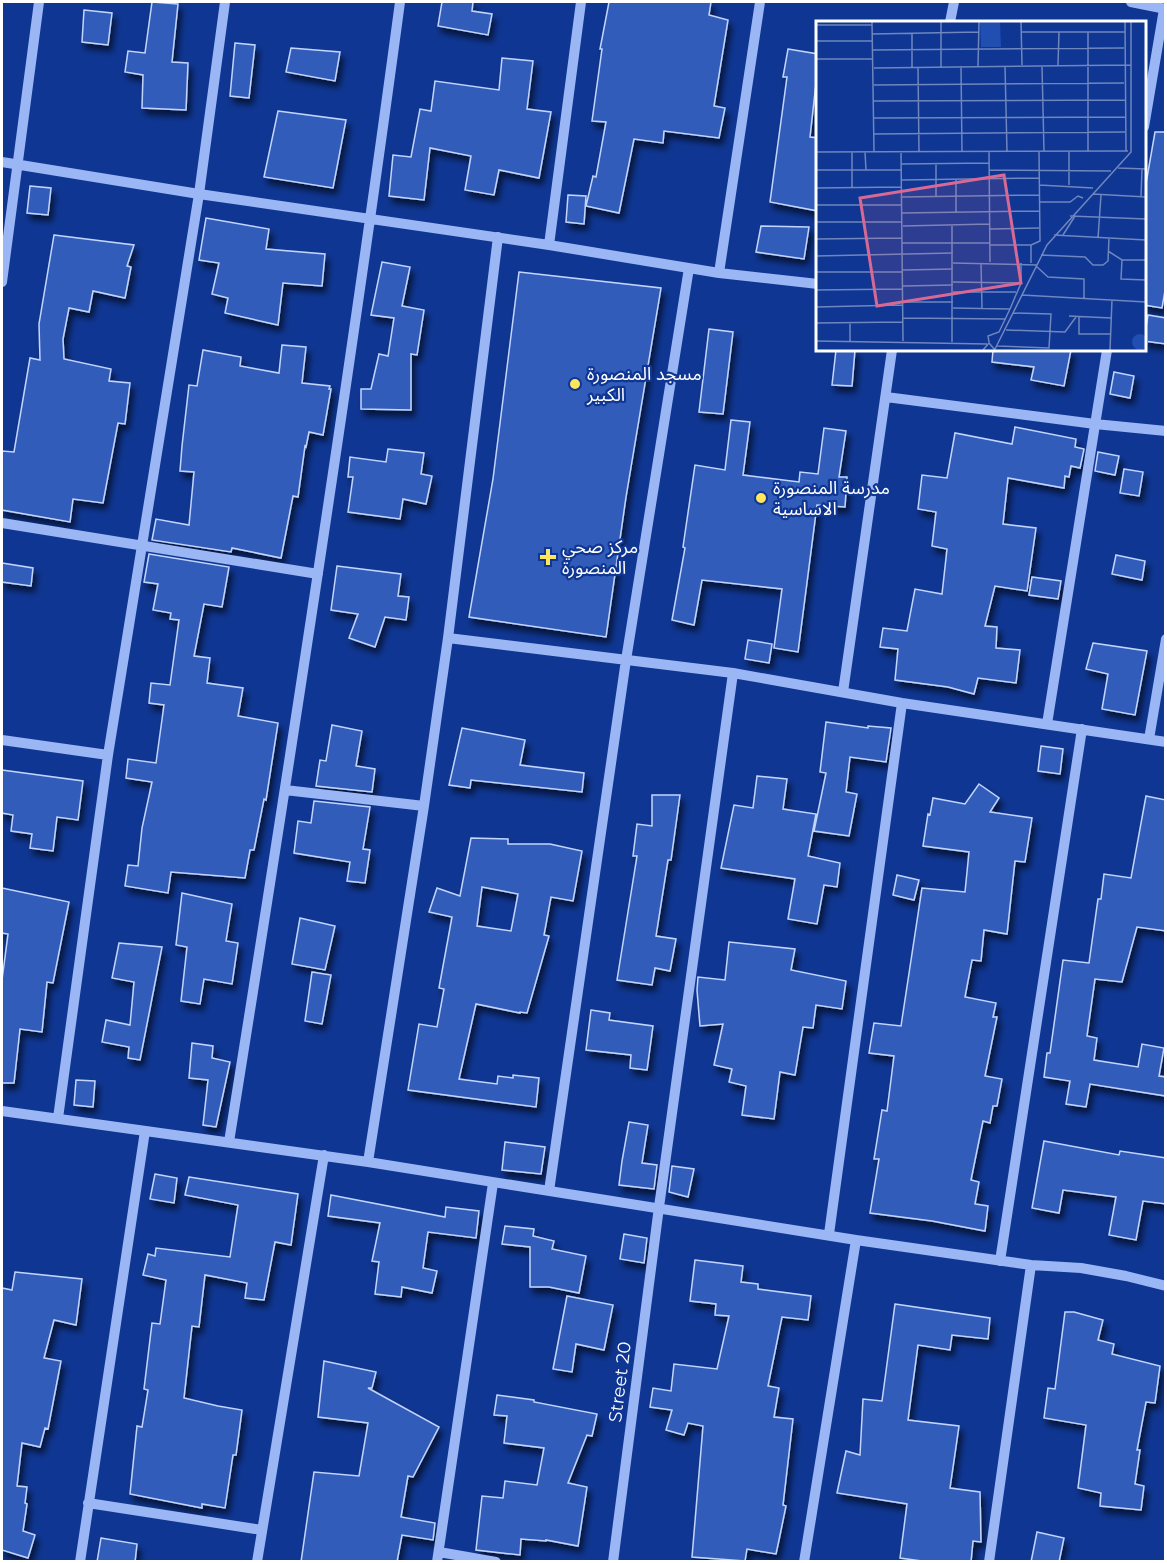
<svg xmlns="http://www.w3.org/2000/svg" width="1167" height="1563" viewBox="0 0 1167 1563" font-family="Montserrat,'Noto Sans Arabic',sans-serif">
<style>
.building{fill:#335cba;stroke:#c2d5fe;stroke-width:1.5;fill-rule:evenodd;filter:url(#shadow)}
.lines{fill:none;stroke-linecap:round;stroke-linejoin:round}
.minor{stroke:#9ab6f4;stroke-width:10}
.poi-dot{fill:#ffe65d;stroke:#0f3692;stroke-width:2}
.labels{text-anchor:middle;stroke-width:4.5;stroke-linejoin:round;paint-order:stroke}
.poi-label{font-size:18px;fill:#fff;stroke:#0f3692;text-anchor:start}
.street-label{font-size:18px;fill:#fff;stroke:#0f3692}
.inset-road{fill:none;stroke:#6f86be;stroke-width:1.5}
.view{fill:#d76994;fill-opacity:0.15;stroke:#d76994;stroke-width:3}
.inset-edge{fill:none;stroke:#fff;stroke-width:3}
</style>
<defs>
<filter id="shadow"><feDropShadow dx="3.5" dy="6" stdDeviation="3" flood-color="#0009"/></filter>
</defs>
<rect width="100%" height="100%" fill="#0f3692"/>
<path class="building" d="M 152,2 L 178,4 L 172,62 L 188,63 L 186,110 L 142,108 L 143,75 L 125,72 L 128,51 L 145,53 Z
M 442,2 L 473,2 L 472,11 L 492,14 L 488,35 L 438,26 Z
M 609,2 L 711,2 L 709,15 L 728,20 L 714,106 L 725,108 L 719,138 L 664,131 L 663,143 L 634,139 L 619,213 L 586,206 L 593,176 L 596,177 L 606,122 L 592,121 L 602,49 L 600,49 Z
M 84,10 L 112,13 L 108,45 L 82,42 Z
M 235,43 L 255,45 L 249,98 L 230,96 Z
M 291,48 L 340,52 L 335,81 L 286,72 Z
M 788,49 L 818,54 L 818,83 L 816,83 L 810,137 L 818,138 L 818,211 L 770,202 L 787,77 L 783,77 Z
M 502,58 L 533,61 L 527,109 L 551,112 L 539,178 L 499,170 L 494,195 L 465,190 L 471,156 L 430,148 L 424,200 L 389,196 L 393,155 L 411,157 L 420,109 L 431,111 L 435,81 L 499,90 Z
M 278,111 L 346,120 L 333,188 L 264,177 Z
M 1155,132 L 1166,132 L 1166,285 L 1162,308 L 1144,305 L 1144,195 Z
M 30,186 L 51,188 L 48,215 L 27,213 Z
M 568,195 L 586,196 L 584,224 L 566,222 Z
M 206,218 L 269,229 L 266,249 L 325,254 L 322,286 L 283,283 L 278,325 L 225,313 L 228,298 L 212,294 L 219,263 L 199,260 Z
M 761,226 L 809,227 L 804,259 L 756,252 Z
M 54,235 L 134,245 L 127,266 L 131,267 L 125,298 L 93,291 L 89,312 L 69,308 L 63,339 L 64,359 L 111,369 L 109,381 L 130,383 L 125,424 L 118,423 L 103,503 L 73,499 L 70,522 L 2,510 L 2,451 L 14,452 L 30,358 L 40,360 L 39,324 Z
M 382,262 L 410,267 L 402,306 L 424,310 L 417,355 L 411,354 L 411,410 L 361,409 L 361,389 L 371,389 L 379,354 L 388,356 L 394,318 L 371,315 Z
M 519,272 L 661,288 L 626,497 L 606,637 L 469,617 L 493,479 Z
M 1148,315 L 1166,318 L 1166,344 L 1144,341 Z
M 709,329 L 733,332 L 723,414 L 699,412 Z
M 282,345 L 306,347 L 302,383 L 330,386 L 329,389 L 331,389 L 323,435 L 309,432 L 306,447 L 305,446 L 298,497 L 293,496 L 281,558 L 232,548 L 231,552 L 152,540 L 156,519 L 189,525 L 194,472 L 180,471 L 182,446 L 189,385 L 197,386 L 203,350 L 241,357 L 240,366 L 279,373 Z
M 836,350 L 855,350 L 852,386 L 832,385 Z
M 993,350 L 1071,350 L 1064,386 L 1031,380 L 1034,367 L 992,362 Z
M 1114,372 L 1134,376 L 1130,398 L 1110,394 Z
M 731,420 L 750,422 L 743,475 L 799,482 L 800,472 L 818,474 L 824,428 L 846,431 L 839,477 L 847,477 L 845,507 L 817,505 L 798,652 L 774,648 L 782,589 L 702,580 L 694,625 L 672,620 L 685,548 L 683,547 L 695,465 L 725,470 Z
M 1015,427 L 1076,439 L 1075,447 L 1084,449 L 1080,468 L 1071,466 L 1069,477 L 1065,476 L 1064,488 L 1008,478 L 1003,524 L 1036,528 L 1027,591 L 995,586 L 985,626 L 997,627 L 996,648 L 1020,650 L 1016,683 L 978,678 L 974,694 L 948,687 L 895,680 L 898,649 L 880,647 L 883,628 L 907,631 L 915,589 L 942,594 L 947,549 L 932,546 L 936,512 L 918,509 L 922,475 L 947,478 L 955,433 L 1012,444 Z
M 388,449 L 424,453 L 421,474 L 432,476 L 426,504 L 403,499 L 400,519 L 348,512 L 353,477 L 348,477 L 350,457 L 386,462 Z
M 1098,452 L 1119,456 L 1115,475 L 1095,471 Z
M 1124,469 L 1143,472 L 1139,496 L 1120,493 Z
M 149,554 L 229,567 L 222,607 L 204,604 L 194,656 L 210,658 L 207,683 L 243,688 L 238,716 L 278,723 L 266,800 L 264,799 L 254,850 L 250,850 L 245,878 L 171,872 L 168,893 L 125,886 L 128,865 L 138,866 L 142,828 L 152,782 L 126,778 L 128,759 L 156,763 L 164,705 L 149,703 L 151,683 L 170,685 L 179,620 L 170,619 L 171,613 L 153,610 L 158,584 L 144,582 Z
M 1116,555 L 1145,561 L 1142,580 L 1112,574 Z
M 2,563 L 33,568 L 31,586 L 2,582 Z
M 337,566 L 401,574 L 398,596 L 409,597 L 406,620 L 385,617 L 375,647 L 349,638 L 358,614 L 331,610 Z
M 1032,577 L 1061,581 L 1058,599 L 1029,595 Z
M 748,640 L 772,644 L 769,663 L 745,659 Z
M 1093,643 L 1147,651 L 1135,715 L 1102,709 L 1108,674 L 1086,669 Z
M 826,722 L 868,728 L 868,726 L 891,728 L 886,762 L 850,757 L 846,792 L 857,794 L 849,836 L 814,831 L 826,773 L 820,772 Z
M 332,725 L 362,731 L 356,766 L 375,769 L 372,792 L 316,786 L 320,760 L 326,761 Z
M 462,728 L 525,740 L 520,765 L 584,773 L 582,792 L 471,780 L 470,788 L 449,785 Z
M 1041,746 L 1063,749 L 1060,774 L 1038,771 Z
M 2,770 L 83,781 L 78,820 L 57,817 L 53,851 L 30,848 L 32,834 L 11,831 L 13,815 L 2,813 Z
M 757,776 L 787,779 L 783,809 L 816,814 L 808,856 L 840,863 L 837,887 L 824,885 L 817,924 L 788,919 L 795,879 L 721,868 L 734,805 L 753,808 Z
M 979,784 L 999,798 L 990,812 L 1032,818 L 1025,862 L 1015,861 L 1007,934 L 984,930 L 981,961 L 972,960 L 965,997 L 996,1003 L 993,1017 L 997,1017 L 985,1076 L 1002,1079 L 997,1106 L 993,1106 L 990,1123 L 983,1121 L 971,1180 L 979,1182 L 975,1204 L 988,1206 L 985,1231 L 932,1221 L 870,1213 L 879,1159 L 874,1159 L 882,1110 L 887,1111 L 894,1056 L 869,1053 L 874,1023 L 901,1026 L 922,888 L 965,892 L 969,852 L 923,846 L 928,814 L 930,815 L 933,798 L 965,804 Z
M 652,795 L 680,795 L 671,860 L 668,860 L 656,936 L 676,939 L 670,971 L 655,968 L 652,985 L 617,980 L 637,856 L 633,856 L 637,824 L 652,826 Z
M 1146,796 L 1166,800 L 1166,931 L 1137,927 L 1122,982 L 1095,979 L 1087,1036 L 1097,1038 L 1094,1060 L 1138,1067 L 1142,1044 L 1164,1048 L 1159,1076 L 1166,1077 L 1166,1096 L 1090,1084 L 1086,1107 L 1066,1104 L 1070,1081 L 1044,1077 L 1047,1053 L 1050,1053 L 1063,960 L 1089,963 L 1098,899 L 1101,899 L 1104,874 L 1131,878 Z
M 314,801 L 370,807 L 363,849 L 370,850 L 365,883 L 347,881 L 350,862 L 294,853 L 298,821 L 311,823 Z
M 471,838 L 508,839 L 508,844 L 550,844 L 582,851 L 573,901 L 551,897 L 544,935 L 549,936 L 527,1013 L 520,1012 L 520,1013 L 476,1004 L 459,1079 L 497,1084 L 498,1076 L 513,1078 L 513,1075 L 539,1078 L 536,1107 L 408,1090 L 419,1024 L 437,1027 L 444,989 L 439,988 L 452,917 L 429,912 L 437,888 L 460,896 ZM 482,887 L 518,894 L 511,931 L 477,926 Z
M 897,875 L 919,880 L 914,900 L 893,895 Z
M 2,888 L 69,902 L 53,983 L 47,982 L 42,1032 L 20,1029 L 14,1083 L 2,1083 L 2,980 L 8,934 L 2,933 Z
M 182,893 L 232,904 L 226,941 L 238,943 L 232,984 L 204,979 L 200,1004 L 181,1001 L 187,947 L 176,945 Z
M 300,918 L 335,926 L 325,970 L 292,964 Z
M 729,942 L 795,949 L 791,970 L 846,981 L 842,1009 L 816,1005 L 813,1028 L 803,1027 L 795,1075 L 780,1072 L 774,1119 L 742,1115 L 746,1086 L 729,1082 L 732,1069 L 714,1065 L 723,1024 L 700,1026 L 697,990 L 698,977 L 725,980 Z
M 119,943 L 162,947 L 140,1060 L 128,1058 L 129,1047 L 102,1042 L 106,1020 L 130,1025 L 134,982 L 112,978 Z
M 312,972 L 331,975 L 322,1024 L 305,1021 Z
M 591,1010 L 610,1013 L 609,1020 L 653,1026 L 647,1070 L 630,1068 L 631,1055 L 586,1050 Z
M 192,1043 L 213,1046 L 212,1058 L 230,1062 L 216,1127 L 203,1125 L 208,1080 L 189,1078 Z
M 76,1080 L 95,1081 L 93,1107 L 74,1105 Z
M 629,1122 L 648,1125 L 642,1163 L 657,1165 L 654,1189 L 619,1185 L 622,1161 Z
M 1044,1141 L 1119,1155 L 1120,1151 L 1166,1158 L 1166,1204 L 1143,1201 L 1136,1240 L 1109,1235 L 1116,1197 L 1063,1190 L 1059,1213 L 1032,1208 Z
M 505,1142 L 545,1147 L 541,1174 L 502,1170 Z
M 672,1166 L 694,1169 L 688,1197 L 669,1192 Z
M 155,1174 L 177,1178 L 174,1203 L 150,1199 Z
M 189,1177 L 298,1194 L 291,1245 L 275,1242 L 264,1300 L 245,1298 L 247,1283 L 205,1275 L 199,1327 L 192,1326 L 184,1398 L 218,1406 L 242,1410 L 236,1455 L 233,1455 L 225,1508 L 202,1504 L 202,1508 L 130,1494 L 137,1426 L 142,1427 L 148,1390 L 144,1389 L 152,1323 L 160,1324 L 166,1280 L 143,1275 L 148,1254 L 155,1256 L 156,1248 L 230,1257 L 238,1205 L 185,1195 Z
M 331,1195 L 445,1217 L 446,1207 L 479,1211 L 476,1238 L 428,1232 L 423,1268 L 437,1271 L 432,1293 L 402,1287 L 401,1297 L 375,1294 L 379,1262 L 372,1261 L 380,1223 L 328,1216 Z
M 505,1226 L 534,1229 L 533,1236 L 554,1241 L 552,1249 L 586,1256 L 579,1293 L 549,1287 L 530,1287 L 530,1247 L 502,1244 Z
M 624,1234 L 647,1238 L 644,1263 L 620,1259 Z
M 695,1260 L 743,1266 L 741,1282 L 758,1284 L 758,1289 L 811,1296 L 808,1320 L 782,1317 L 768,1386 L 779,1388 L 774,1417 L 793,1419 L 783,1505 L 786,1506 L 779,1540 L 776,1554 L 747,1549 L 745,1561 L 692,1557 L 703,1426 L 688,1423 L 684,1435 L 666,1430 L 672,1410 L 650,1407 L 653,1388 L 671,1391 L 674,1364 L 717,1369 L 729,1316 L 715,1315 L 716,1304 L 690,1301 Z
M 15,1272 L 82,1279 L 76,1325 L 54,1320 L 44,1358 L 61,1361 L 48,1429 L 45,1428 L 40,1447 L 22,1443 L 17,1486 L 27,1487 L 25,1503 L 27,1504 L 23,1531 L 35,1535 L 28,1558 L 2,1550 L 2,1288 L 12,1290 Z
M 567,1296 L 613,1305 L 604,1350 L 576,1344 L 572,1372 L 553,1369 Z
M 895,1304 L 990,1318 L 988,1339 L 952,1335 L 950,1350 L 918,1345 L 908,1420 L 959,1426 L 950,1488 L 980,1492 L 981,1542 L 973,1541 L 971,1562 L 929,1562 L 900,1558 L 907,1504 L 837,1493 L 846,1451 L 860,1455 L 863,1399 L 882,1401 Z
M 1065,1312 L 1074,1312 L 1103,1320 L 1098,1340 L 1114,1344 L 1112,1354 L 1160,1366 L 1155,1403 L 1146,1402 L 1137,1450 L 1140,1450 L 1135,1484 L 1144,1486 L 1141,1510 L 1100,1506 L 1101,1493 L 1078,1488 L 1086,1425 L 1044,1418 L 1048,1388 L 1055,1389 Z
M 324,1361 L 376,1372 L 372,1388 L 368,1388 L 439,1427 L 413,1477 L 408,1476 L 401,1517 L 435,1523 L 433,1540 L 402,1535 L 397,1562 L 301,1562 L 314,1472 L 359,1476 L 368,1423 L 318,1417 Z
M 497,1395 L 534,1400 L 534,1402 L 597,1414 L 592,1436 L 587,1435 L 568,1483 L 587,1487 L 578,1546 L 546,1540 L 546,1541 L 521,1539 L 520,1555 L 476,1550 L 482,1496 L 503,1498 L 505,1481 L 537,1485 L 544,1448 L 504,1443 L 507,1416 L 494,1415 Z
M 1037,1532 L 1064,1538 L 1059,1562 L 1031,1562 Z
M 101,1538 L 137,1544 L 135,1562 L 97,1562 Z"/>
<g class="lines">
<path class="minor" d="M 1131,2 L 1166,9
M 950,22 L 954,2
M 1144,127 L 1164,9
M 2,162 L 199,194 L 549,245 L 719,273 L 818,284
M 549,245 L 581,2
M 719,273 L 760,2
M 2,282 L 39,2
M 886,397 L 1095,424 L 1166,431
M 2,523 L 318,574
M 448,638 L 733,673 L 902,703 L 1166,742
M 843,692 L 892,350
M 1047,724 L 1107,350
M 1149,739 L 1166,639
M 2,740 L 108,755
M 285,790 L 424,806
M 2,1111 L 368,1162 L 856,1240 L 1031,1265 L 1081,1268 L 1126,1276 L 1166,1286
M 58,1118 L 108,755 L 199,194 L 225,2
M 229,1142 C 290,762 349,383 400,2
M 368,1162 L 424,806 L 448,638 L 498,237
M 549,1191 L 626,660 L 689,268
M 829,1234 L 902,703
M 1000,1261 L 1082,729
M 88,1503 L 262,1530
M 439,1552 L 496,1562
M 80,1562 L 145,1131
M 257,1562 L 324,1155
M 437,1562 L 493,1183
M 613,1562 L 659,1207 L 733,673
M 804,1562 L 856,1240
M 989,1562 L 1031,1265"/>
</g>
<g class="poi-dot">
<circle cx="575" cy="384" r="6"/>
<circle cx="761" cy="498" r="6"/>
<path d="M545 548h6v6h6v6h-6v6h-6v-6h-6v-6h6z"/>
</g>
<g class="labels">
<g class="poi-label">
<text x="587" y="380">مسجد المنصورة<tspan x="587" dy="21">الكبير</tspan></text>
<text x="773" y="494">مدرسة المنصورة<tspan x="773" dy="21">الاساسية</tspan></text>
<text x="562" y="553">مركز صحي<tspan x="562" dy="21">المنصورة</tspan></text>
</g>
<g class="street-label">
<text transform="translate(620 1382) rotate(-83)" y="6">Street 20</text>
</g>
</g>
<g transform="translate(816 21)">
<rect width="330" height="330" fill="#0f3692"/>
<path d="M 164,1 L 184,1 L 185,26 L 165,26 ZM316 321a8 8 0 1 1 16 0a8 8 0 1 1-16 0Z" fill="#204eb1"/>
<path class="inset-road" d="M 56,1 L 58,131M 125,1 L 125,46M 205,1 L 206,44M 309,1 L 310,130M 0,4 L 56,4M 206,11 L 309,11M 96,12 L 96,46M 56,13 L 163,11M 0,20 L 56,20M 56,29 L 308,27M 0,38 L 56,38M 242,44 L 243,11M 145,45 L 146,131M 162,45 L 163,1M 189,45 L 191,131M 226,45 L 228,131M 58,47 L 315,44M 102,47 L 103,131M 58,64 L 308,62M 58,80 L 309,79M 58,97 L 309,96M 58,113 L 309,111M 0,131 L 312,130M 36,131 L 36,166M 49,131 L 50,149M 173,131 L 174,241M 253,131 L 253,164M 272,131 L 272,11M 85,132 L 87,320M 85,143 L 173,142M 120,143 L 120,175M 302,147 L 330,148M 0,149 L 86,149M 173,149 L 295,150M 86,159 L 223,157M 223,164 L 277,167M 0,167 L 86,166M 277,173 L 330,176M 86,176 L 223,174M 325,176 L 326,148M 223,181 L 254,181 L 262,175 L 267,177M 0,184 L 86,184M 86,192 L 223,190M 140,192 L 140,159M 254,195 L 330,198M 0,201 L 86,201M 87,205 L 174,203M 136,205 L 136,321M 174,208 L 223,207M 238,214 L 330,219M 247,214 L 259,195M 282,217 L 285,174M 0,218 L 86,217M 86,222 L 174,222M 174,224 L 215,224 L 215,242M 215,224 L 224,220 L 223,131M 292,230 L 306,239 L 330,239M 225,234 L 269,236 L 277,244 L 287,244 L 292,240 L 293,217M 0,235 L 137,232M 306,239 L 305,258 L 330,259M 137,242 L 221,244M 165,242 L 166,287M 220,245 L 232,256 L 268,258 L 268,278M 87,249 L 137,248M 0,251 L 86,251M 137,261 L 205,262M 87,265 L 137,264M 0,269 L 87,268M 137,271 L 200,271M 206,274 L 330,281M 87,281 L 137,281M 0,286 L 86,284M 137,287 L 194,288 L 205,262 L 205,242M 253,295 L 295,297M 263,296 L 263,313 L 295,313M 87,297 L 190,298M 0,302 L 87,301M 190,309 L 249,311 L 260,296M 0,320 L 171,323M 34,320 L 34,301M 173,321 L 172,315 L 183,311 L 194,288M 181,325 L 233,327 L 235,293 L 197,292M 179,328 L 231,224 L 315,131 L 315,1M 167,329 L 173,322 L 179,329M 294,329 L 296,279"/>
<path class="view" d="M 188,154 L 205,262 L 61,285 L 44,177 Z"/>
<rect width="330" height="330" class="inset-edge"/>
</g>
<rect width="1167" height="1563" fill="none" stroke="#ffffff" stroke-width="6"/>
</svg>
